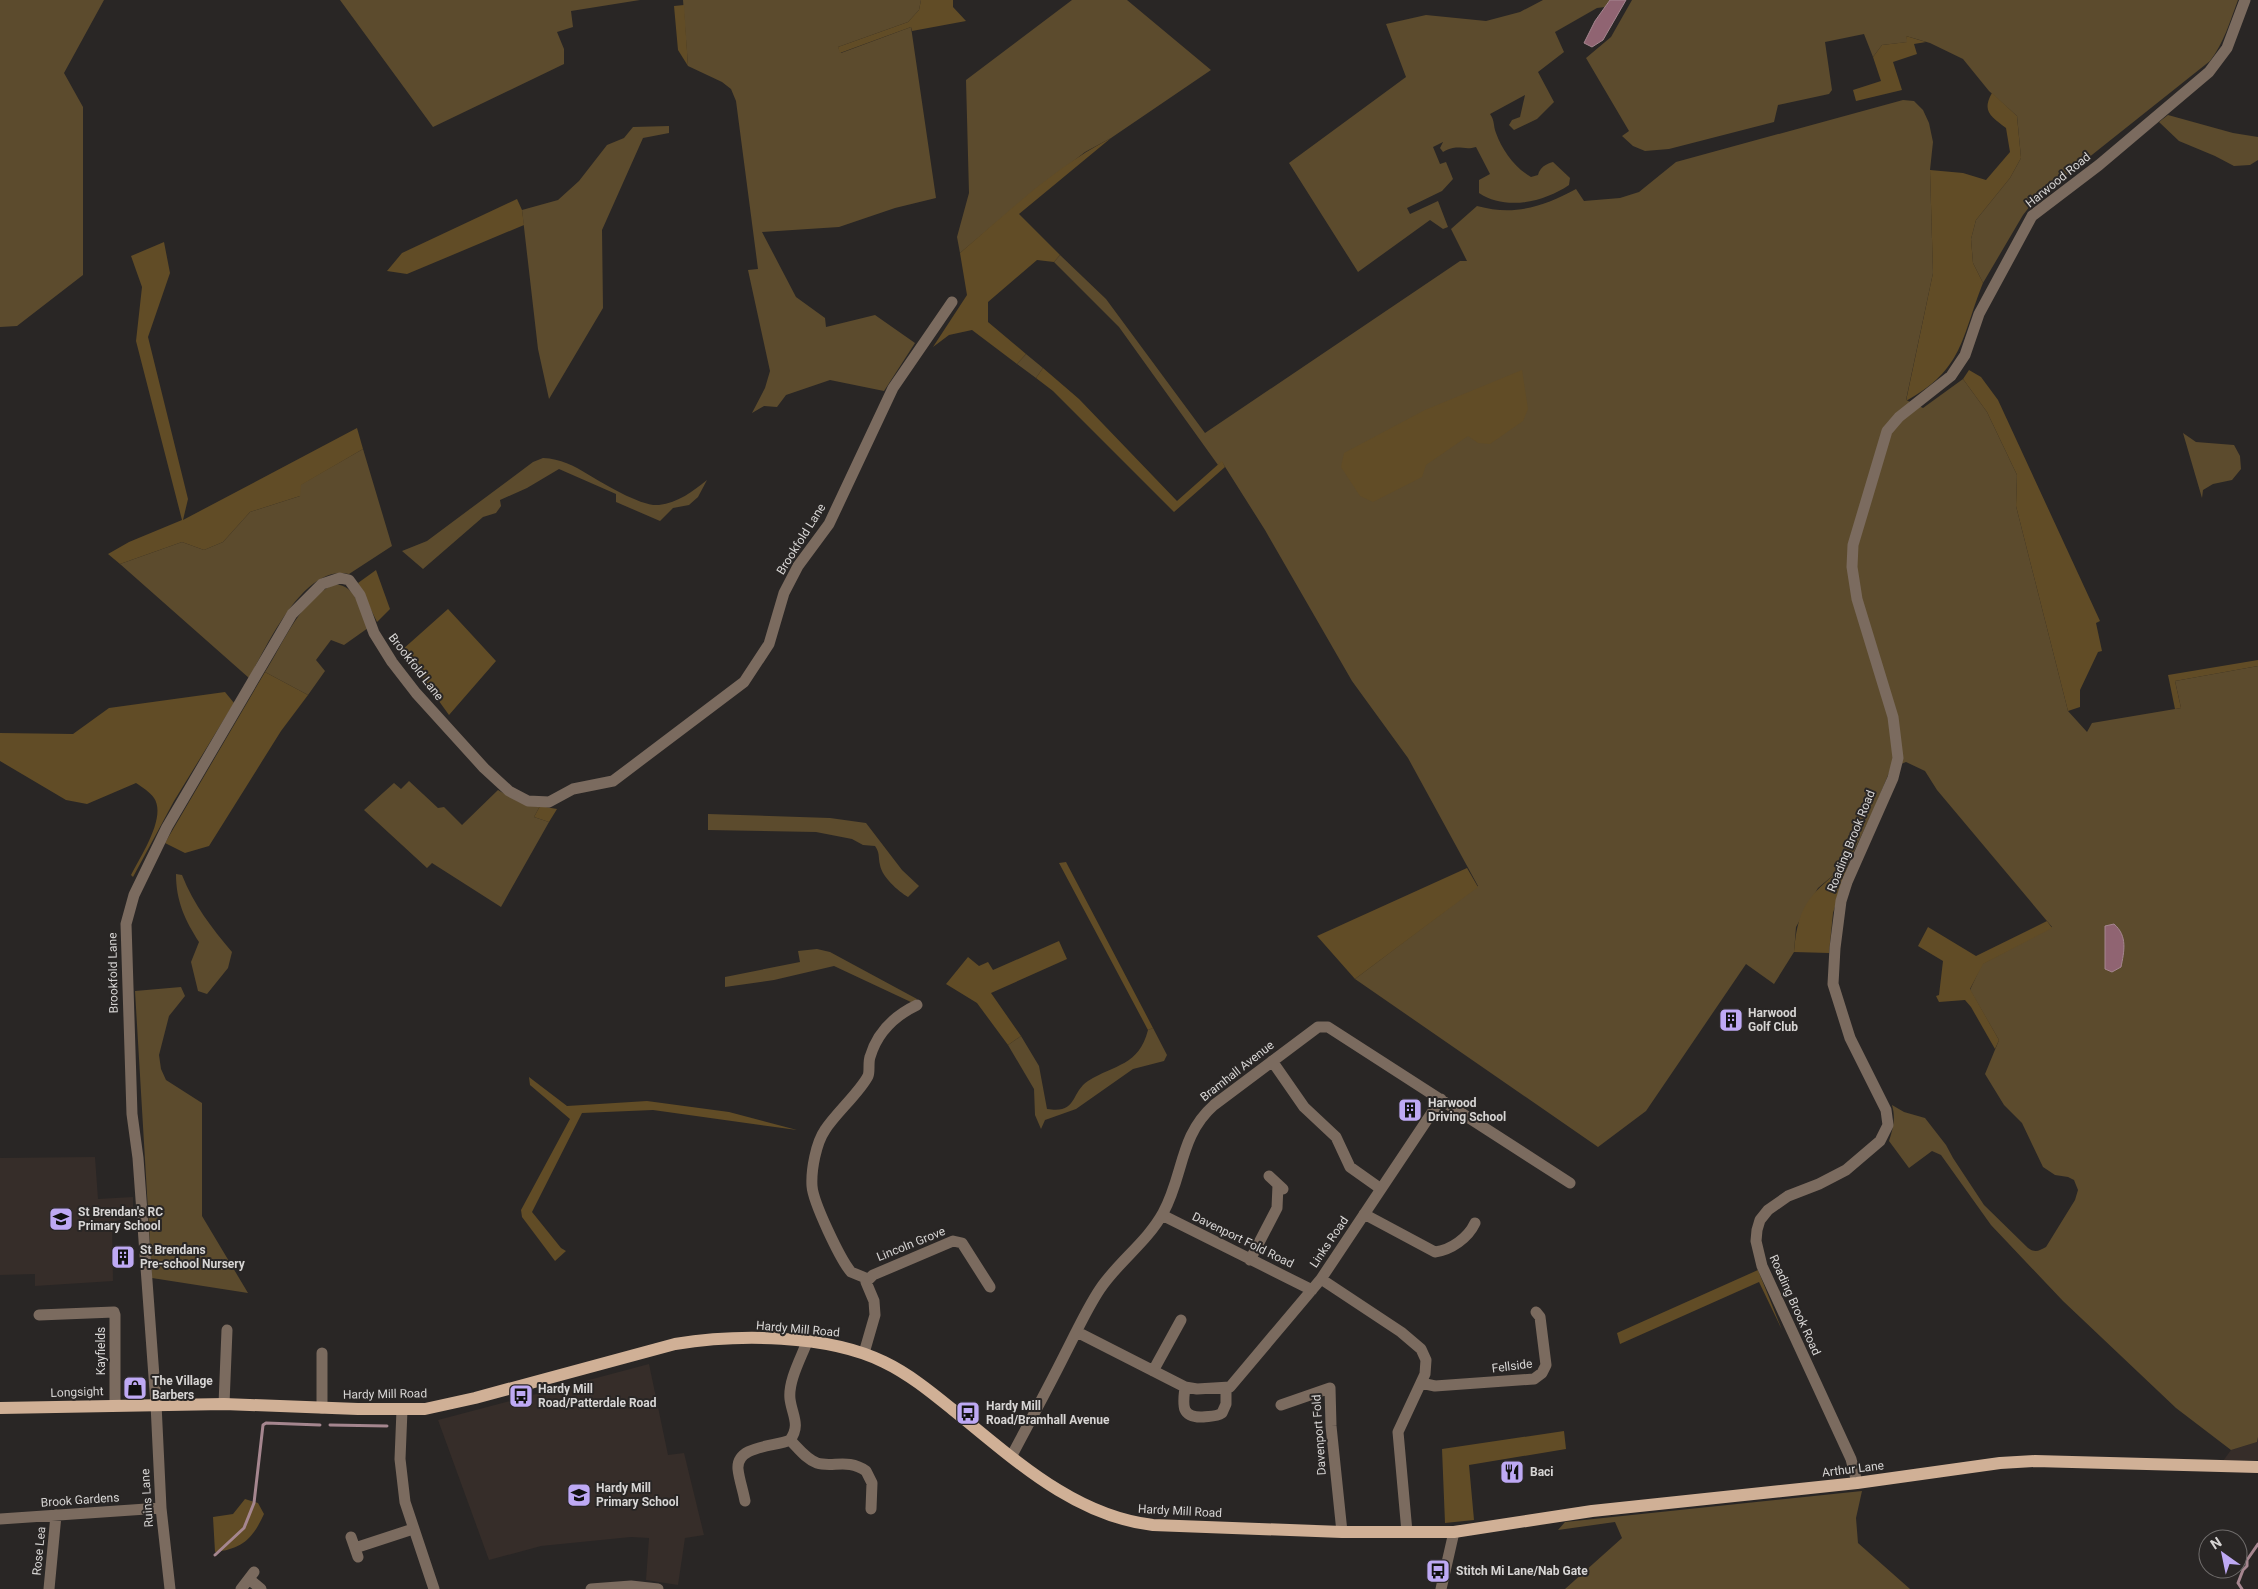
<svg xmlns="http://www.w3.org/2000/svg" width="2258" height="1589" viewBox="0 0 2258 1589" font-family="Roboto,sans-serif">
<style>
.built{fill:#362d29}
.green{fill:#5c4b2d}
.forest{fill:#614c26}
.water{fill:#906472;stroke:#a5868f}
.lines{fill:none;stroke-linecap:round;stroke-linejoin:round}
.stream{stroke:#a5868f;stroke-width:3}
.minor{stroke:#7b6b5f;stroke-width:11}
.major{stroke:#d0b096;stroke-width:12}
.labels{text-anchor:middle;stroke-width:4;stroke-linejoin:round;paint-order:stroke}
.street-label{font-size:12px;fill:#d7d5d4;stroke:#292625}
.poi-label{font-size:12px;font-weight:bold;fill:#d7d5d4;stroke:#292625;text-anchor:start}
</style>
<rect width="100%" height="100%" fill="#292625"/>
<path class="built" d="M 95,1157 L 98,1199 L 133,1197 L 133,1217 L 112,1222 L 113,1281 L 35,1286 L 35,1274 L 0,1275 L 0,1158 Z
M 649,1364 L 668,1455 L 684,1453 L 704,1535 L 685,1538 L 678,1585 L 646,1580 L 649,1538 L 631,1537 L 541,1546 L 489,1560 L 438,1420 Z
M 2258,1437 L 2258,1460 L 2223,1461 L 2231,1450 L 2257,1442 Z"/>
<path class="green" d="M 0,0 L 104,0 L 64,73 L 83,107 L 83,275 L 17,326 L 0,327 Z
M 340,0 L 640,0 L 571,11 L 573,27 L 557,32 L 564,49 L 564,64 L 433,127 Z
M 683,0 L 921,0 L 919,10 L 908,22 L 838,47 L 841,53 L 911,27 L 936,198 L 895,208 L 839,227 L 762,232 L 796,297 L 825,318 L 826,327 L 875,315 L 915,343 L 884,391 L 830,380 L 786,395 L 777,407 L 764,406 L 752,413 L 765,388 L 770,371 L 748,270 L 758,269 L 736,101 L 731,89 L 722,82 L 688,66 Z
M 1072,0 L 1127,0 L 1211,70 L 1111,138 L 1085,152 L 1017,205 L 960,253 L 957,237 L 969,193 L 966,80 Z
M 1543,0 L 1610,0 L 1605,7 L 1597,8 L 1555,32 L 1564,52 L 1538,72 L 1554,102 L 1537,119 L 1514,130 L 1509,125 L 1512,120 L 1520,117 L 1525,95 L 1490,114 C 1495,121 1493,125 1496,133 C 1502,150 1515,168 1531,177 L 1538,175 C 1540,167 1546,164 1553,162 L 1570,178 L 1569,185 C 1544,202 1506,211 1479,193 L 1479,180 L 1490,174 L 1476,147 C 1463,151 1458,143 1443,152 L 1440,148 L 1443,142 L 1433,147 L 1440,164 L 1446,162 L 1453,179 L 1442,191 L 1407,208 L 1410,214 L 1438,201 L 1448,227 L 1443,229 L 1430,220 L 1358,272 L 1289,163 L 1406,77 L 1386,24 L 1426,15 L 1486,21 L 1520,12 Z
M 1632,0 L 2238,0 C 2230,21 2224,43 2210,61 L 2034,201 L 2023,215 L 1983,283 L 1973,263 L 1971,239 L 1976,220 L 2010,178 L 2021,158 L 2017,116 L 1989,91 L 1963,59 L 1930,43 L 1906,36 L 1908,42 L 1882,45 L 1873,57 L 1864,34 L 1825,42 L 1832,90 L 1829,94 L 1778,105 L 1774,122 L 1669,149 L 1645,151 L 1633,146 L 1622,136 L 1629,131 L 1586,58 L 1611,37 Z
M 1903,100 L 1914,101 L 1923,110 L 1929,123 L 1933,142 L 1930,170 L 1933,273 L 1906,400 L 1923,408 L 1963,379 L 1987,412 L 2017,475 L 2016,506 L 2068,711 L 2087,732 L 2092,723 L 2181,708 L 2175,681 L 2258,666 L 2258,1437 L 2257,1442 L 2231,1450 L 2176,1408 L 2063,1301 L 1991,1225 L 1941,1155 L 1932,1151 L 1909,1168 L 1889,1141 C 1893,1128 1896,1119 1892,1105 L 1904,1112 L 1925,1118 L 1946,1145 L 1953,1158 L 1984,1205 L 2028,1248 C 2035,1253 2039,1251 2046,1247 L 2075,1200 L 2078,1190 L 2074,1180 L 2068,1177 L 2055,1175 L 2043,1167 L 2022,1123 L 2004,1105 L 1985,1074 L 1999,1040 L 1970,990 L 1982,964 L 2052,927 L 1937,790 L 1925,771 L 1906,762 L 1891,768 L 1874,809 L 1849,862 L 1818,888 L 1796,927 L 1794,952 L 1774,984 L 1746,964 L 1646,1111 L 1598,1147 L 1355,979 L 1478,886 L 1408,758 L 1352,681 L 1265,530 L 1222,462 L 1218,465 L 1119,327 L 1054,262 L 1060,255 L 1106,299 L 1205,433 L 1460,261 L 1467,261 L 1451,229 L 1477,206 C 1514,216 1543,207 1576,189 L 1584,201 L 1620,198 L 1639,192 L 1676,162 Z
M 2168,115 L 2233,133 L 2258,137 L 2258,160 L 2250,165 L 2234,166 L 2215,156 L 2179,141 L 2159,122 Z
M 669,126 L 669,133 L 643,138 L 602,230 L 603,308 L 549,399 L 538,349 L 522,210 L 558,200 L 579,181 L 607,145 L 624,138 L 633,127 Z
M 1026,354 L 1043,368 L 1036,378 L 1017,364 Z
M 2183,433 L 2196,442 L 2234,445 L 2240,456 L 2241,469 L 2232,480 L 2213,484 L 2203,490 L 2202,498 Z
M 363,449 L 392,546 L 349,574 C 304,563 267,646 249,678 L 120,564 L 182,542 L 204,550 L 223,542 L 250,512 L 300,496 L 300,485 Z
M 543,458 C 561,459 573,465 589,475 C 604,484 642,507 659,505 C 678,503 693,491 707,480 L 698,497 L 689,505 L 673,508 L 660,521 L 616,502 L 616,494 L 559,469 L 527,488 L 500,500 L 501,506 L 496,513 L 483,517 L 423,569 L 402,551 L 427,541 L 533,462 Z
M 335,584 C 357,586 361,610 368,628 L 344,645 L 331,640 L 316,660 L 325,671 L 308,695 L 265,672 C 284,642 301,598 335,584 Z
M 409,781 L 438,808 L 444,807 L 462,825 L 498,790 L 519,802 L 540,806 L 534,817 L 549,822 L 501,907 L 432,863 L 427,868 L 364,810 L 394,783 L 401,789 Z
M 708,814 L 830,818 L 866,823 L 902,870 L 919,886 L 908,897 C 898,891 882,877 880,865 C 878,856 880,853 875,846 L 863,845 L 852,839 L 816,832 L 708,830 Z
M 176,874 L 182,875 C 194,905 211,927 232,952 L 228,968 L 207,994 L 198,991 L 191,962 L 199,942 C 185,920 176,901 176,874 Z
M 817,949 L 830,952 L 917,999 L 913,1003 L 834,966 L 774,980 L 725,987 L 725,977 L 800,962 L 798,951 Z
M 181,987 L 185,996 L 169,1016 L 159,1055 L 161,1069 L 166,1080 L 202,1103 L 202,1216 L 248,1293 L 152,1278 L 135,991 Z
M 1153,1028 L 1167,1055 L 1164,1061 L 1133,1069 L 1076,1109 L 1045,1120 L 1041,1129 L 1035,1115 L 1034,1089 L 1008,1045 L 1021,1036 L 1039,1066 L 1047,1109 C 1078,1114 1070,1093 1088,1081 C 1115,1064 1139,1066 1148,1030 Z
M 1862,1491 L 1856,1518 L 1858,1543 L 1910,1589 L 1565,1589 L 1622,1538 L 1615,1522 L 1558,1530 L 1565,1522 Z"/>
<path class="forest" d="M 921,0 L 953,0 L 953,7 L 966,21 L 912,31 L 911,27 L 840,53 L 838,47 L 908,22 L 919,10 Z
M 684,5 L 688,66 L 678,50 L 674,6 Z
M 1906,36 L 1926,42 L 1914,44 L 1917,54 L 1893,62 L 1902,90 L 1856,101 L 1853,90 L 1881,81 L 1873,57 L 1882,45 L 1907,42 Z
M 1992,93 L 2017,116 L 2021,158 L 2010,178 L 1976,220 L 1971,239 L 1973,263 L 1983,283 C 1961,338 1964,369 1906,401 L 1933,273 L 1930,170 L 1963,173 L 1986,180 L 2010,152 L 2006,128 C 1992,117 1981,112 1992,93 Z
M 1111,138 L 1019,214 L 1060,255 L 1054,262 L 1037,260 L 988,302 L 988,322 L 1026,354 L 1017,364 L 972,330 L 949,335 L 933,347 L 967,295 L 960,253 C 1008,212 1055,167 1111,138 Z
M 517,199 L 522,210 L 524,225 L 407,274 L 387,271 L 402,253 Z
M 164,242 L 170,273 L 148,337 L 188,499 L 183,520 L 357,428 L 363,449 L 301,485 L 300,496 L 250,512 L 223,542 L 204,550 L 182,542 L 120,564 L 108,554 L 129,542 L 182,520 L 136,341 L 142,287 L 131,256 Z
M 1043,368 L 1079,399 L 1177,501 L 1222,461 L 1225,467 L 1174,512 L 1053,391 L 1036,378 Z
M 1522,370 L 1528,409 L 1523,421 L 1490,444 L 1478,443 L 1468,436 L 1426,465 L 1422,477 L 1373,502 L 1360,496 L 1341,467 L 1344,453 L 1425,410 Z
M 1969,370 L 1981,377 L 1998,400 L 2100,621 L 2096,623 L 2102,651 L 2098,652 L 2080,690 L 2080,707 L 2068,711 L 2016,506 L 2017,475 L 1987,412 L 1963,379 Z
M 376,570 L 390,609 L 377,622 L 358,583 Z
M 448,609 L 496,661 L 449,715 L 402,650 Z
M 2258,660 L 2258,666 L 2175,681 L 2181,708 L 2175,709 L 2168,675 Z
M 265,672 L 308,695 L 281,731 L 209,846 L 185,853 L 165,843 Z
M 225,692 L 234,703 L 174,801 L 133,877 L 131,875 C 140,857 167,817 154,798 C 150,792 142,787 136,783 L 87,804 L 66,800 L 0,761 L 0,733 L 73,734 L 109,708 Z
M 540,806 L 557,809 L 549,822 L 534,817 Z
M 1066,862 L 1153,1028 L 1148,1030 L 1059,863 Z
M 1849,862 L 1833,913 L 1829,953 L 1794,952 C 1798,901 1812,894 1849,862 Z
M 1467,868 L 1478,887 L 1355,979 L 1317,936 Z
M 2047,921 L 2052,928 L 1983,964 L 1970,989 L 1999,1040 L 1995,1049 L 1971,1007 L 1965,1000 L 1939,1002 L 1936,996 L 1939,995 L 1943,961 L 1918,946 L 1928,927 L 1976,956 Z
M 1059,941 L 1067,959 L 991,993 L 1021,1036 L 1008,1045 L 977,1003 L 946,984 L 968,957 L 979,966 L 988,962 L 993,970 Z
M 529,1077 L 567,1106 L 647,1101 L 729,1112 L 797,1130 L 653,1110 L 582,1113 L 532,1212 L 561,1248 L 566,1251 L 555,1261 L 522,1217 L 521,1210 L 570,1119 L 530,1085 Z
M 1758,1270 L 1782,1330 L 1759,1282 L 1620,1344 L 1617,1333 Z
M 1564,1431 L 1566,1449 L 1469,1465 L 1474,1520 L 1445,1523 L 1442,1449 Z
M 245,1499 L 258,1503 L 264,1514 C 253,1538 243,1549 215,1552 L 213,1517 L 233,1514 Z"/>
<path class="water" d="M 1610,0 L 1626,0 L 1603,40 L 1592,47 L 1584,43 L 1595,21 Z
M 2114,924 C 2128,936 2124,952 2121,967 L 2112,972 L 2105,969 L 2105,926 Z"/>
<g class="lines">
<path class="stream" d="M 330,1425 L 387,1426
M 215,1555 L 244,1528 L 254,1503 L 263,1425 L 266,1423 L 320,1425
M 2242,1589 L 2238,1583 L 2243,1570 L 2247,1566 L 2247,1560 L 2258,1544"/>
<path class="minor" d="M 1272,1061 L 1304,1107 L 1336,1137 L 1350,1167 L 1381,1189
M 1269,1176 L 1283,1189
M 1364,1214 L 1435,1252 C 1451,1250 1468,1238 1475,1223
M 1162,1215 L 1312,1290
M 1250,1260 L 1277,1208 L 1278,1185
M 868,1279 L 851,1272 C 840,1259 813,1202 812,1186 C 811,1170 816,1143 825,1130 C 835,1114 860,1092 868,1076 C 870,1071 868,1063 870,1057 C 877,1033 894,1016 917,1005
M 1321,1279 L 1401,1332 L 1421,1349 L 1426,1360 L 1425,1374 L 1398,1432 L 1407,1532
M 39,1315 L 114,1312 L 115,1315 L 115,1405
M 1077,1332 L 1185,1387 L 1197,1389 L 1230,1387 L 1321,1279 L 1441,1099
M 807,1342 C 801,1358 788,1381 790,1399 C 792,1415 801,1425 790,1440 C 798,1448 806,1459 817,1463 C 832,1468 848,1458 866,1471 L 872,1483 L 871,1509
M 864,1353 L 875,1315 L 874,1301 L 866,1282 L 873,1275 L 953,1241 L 962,1243 L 990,1287
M 1153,1371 L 1181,1320
M 1421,1383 L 1435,1386 L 1534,1379 L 1542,1373 L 1546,1365 L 1540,1317 L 1536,1312
M 1185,1387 C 1183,1404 1180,1418 1203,1417 C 1209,1416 1216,1417 1222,1413 L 1226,1404 L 1226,1388
M 224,1404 L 227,1330
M 1281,1405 L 1330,1388 L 1331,1426 L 1342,1532
M 322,1408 L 322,1353
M 402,1410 L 400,1459 L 405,1502 L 434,1589
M 1011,1457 C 1029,1423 1047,1390 1064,1356 C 1076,1333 1086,1310 1100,1289 C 1118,1262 1147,1242 1163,1213 C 1184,1175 1179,1136 1214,1105 L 1318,1027 L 1328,1027 L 1570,1183
M 1857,1483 L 1851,1459 L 1762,1266 L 1756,1241 L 1757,1230 L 1760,1220 L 1768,1210 L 1788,1196 L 1819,1184 L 1846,1170 L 1880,1141 L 1888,1125 L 1886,1110 L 1850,1038 L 1833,984 L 1835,948 L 1841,901 L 1847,882 L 1893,778 L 1898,758 L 1893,717 L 1857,599 L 1852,567 L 1853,545 L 1887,431 L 1899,417 L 1951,376 L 1965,355 L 1979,314 L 2032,216 L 2099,165 L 2209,72 L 2227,48 L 2245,0
M 745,1501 C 743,1490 739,1479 738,1469 C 736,1445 775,1447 790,1440
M 0,1519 L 161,1508
M 351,1537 L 358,1557
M 355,1548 L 413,1529
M 249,1579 L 261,1589
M 49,1589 L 56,1515
M 170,1589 L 161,1508 L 156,1404 L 138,1158 L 132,1114 L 126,924 L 134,895 L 167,827 L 292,614 L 322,584 L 340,578 L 349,580 L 360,595 L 374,633 L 392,662 L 416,693 L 484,768 L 509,791 L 528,801 L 549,802 L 573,789 L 613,781 L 744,682 L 769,644 L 784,593 L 798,566 L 829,524 L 893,388 L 952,302
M 241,1589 L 254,1572
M 591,1589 L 631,1586 L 658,1589
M 1441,1589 L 1454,1532"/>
<path class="major" d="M 0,1408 L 224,1404 L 358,1409 L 425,1409 L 475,1398 L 675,1344 C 737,1334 827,1334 884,1362 C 909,1374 931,1392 952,1409 C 1012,1457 1073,1516 1153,1525 L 1342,1532 L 1454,1532 L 1592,1511 L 1857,1483 L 2000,1463 L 2035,1461 L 2258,1467"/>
</g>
<defs>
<g id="building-square" transform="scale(1.25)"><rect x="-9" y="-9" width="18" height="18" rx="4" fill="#bea9f4" stroke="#292625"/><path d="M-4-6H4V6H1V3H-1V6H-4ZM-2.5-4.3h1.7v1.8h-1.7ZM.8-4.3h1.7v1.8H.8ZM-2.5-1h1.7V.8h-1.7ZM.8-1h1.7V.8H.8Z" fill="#111"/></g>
<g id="school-square" transform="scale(1.25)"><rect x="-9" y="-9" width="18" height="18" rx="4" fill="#bea9f4" stroke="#292625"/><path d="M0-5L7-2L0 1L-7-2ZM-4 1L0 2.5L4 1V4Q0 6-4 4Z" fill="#111"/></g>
<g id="shop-square" transform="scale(1.25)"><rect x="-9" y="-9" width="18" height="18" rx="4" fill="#bea9f4" stroke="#292625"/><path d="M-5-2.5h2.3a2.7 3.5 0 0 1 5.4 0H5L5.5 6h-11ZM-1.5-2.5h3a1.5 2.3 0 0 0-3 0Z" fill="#111"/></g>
<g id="bus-square" transform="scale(1.25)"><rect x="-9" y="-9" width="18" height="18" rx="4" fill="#bea9f4" stroke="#292625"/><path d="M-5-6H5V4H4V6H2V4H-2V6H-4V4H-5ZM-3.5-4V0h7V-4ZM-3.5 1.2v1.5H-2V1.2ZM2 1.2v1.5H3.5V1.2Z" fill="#111"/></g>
<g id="restaurant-square" transform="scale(1.25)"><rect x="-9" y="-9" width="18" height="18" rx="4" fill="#bea9f4" stroke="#292625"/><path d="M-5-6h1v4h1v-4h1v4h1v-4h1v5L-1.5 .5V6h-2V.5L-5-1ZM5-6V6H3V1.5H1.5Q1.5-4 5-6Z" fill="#111"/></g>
</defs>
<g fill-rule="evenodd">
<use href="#building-square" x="1731" y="1020"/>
<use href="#building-square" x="1410" y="1110"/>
<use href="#school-square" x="61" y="1219"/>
<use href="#building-square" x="123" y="1257"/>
<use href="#shop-square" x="135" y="1388"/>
<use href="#bus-square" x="521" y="1396"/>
<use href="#bus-square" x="968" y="1413"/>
<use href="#restaurant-square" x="1512" y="1472"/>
<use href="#school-square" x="579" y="1495"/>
<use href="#bus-square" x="1438" y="1571"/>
</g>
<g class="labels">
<g class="street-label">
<text transform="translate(2058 180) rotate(-39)" y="4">Harwood Road</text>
<text transform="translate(801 539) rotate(-58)" y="4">Brookfold Lane</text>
<text transform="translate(416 667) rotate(52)" y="4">Brookfold Lane</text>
<text transform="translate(1851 841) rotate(-68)" y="4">Roading Brook Road</text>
<text transform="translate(113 973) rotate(-91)" y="4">Brookfold Lane</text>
<text transform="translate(1237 1071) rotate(-38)" y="4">Bramhall Avenue</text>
<text transform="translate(1243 1240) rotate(26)" y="4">Davenport Fold Road</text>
<text transform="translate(1329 1242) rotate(-56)" y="4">Links Road</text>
<text transform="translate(911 1244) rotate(-22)" y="4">Lincoln Grove</text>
<text transform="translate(1795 1305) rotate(66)" y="4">Roading Brook Road</text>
<text transform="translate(798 1329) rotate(5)" y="4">Hardy Mill Road</text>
<text transform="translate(101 1351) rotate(-90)" y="4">Kayfields</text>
<text transform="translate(1512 1366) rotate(-7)" y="4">Fellside</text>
<text transform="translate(77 1392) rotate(-2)" y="4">Longsight</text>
<text transform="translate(385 1394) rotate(-1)" y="4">Hardy Mill Road</text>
<text transform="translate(1319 1435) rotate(-94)" y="4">Davenport Fold</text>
<text transform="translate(1853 1469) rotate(-7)" y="4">Arthur Lane</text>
<text transform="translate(147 1498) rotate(-94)" y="4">Ruins Lane</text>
<text transform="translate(80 1500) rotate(-4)" y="4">Brook Gardens</text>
<text transform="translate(1180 1511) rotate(3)" y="4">Hardy Mill Road</text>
<text transform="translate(39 1551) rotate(-84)" y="4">Rose Lea</text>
</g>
<g class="poi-label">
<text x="1748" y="1017">Harwood<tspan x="1748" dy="14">Golf Club</tspan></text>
<text x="1428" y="1107">Harwood<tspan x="1428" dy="14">Driving School</tspan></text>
<text x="78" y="1216">St Brendan's RC<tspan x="78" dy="14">Primary School</tspan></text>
<text x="140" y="1254">St Brendans<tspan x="140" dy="14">Pre-school Nursery</tspan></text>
<text x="152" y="1385">The Village<tspan x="152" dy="14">Barbers</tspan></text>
<text x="538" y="1393">Hardy Mill<tspan x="538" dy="14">Road/Patterdale Road</tspan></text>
<text x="986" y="1410">Hardy Mill<tspan x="986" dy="14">Road/Bramhall Avenue</tspan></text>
<text x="1530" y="1476">Baci</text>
<text x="596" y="1492">Hardy Mill<tspan x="596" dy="14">Primary School</tspan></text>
<text x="1456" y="1575">Stitch Mi Lane/Nab Gate</text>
</g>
</g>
<g transform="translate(2223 1554) rotate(327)"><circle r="24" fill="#292625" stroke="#6f6c6b"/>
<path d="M0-4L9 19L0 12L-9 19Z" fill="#bea9f4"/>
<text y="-8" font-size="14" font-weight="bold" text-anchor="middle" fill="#d7d5d4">N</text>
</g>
</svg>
